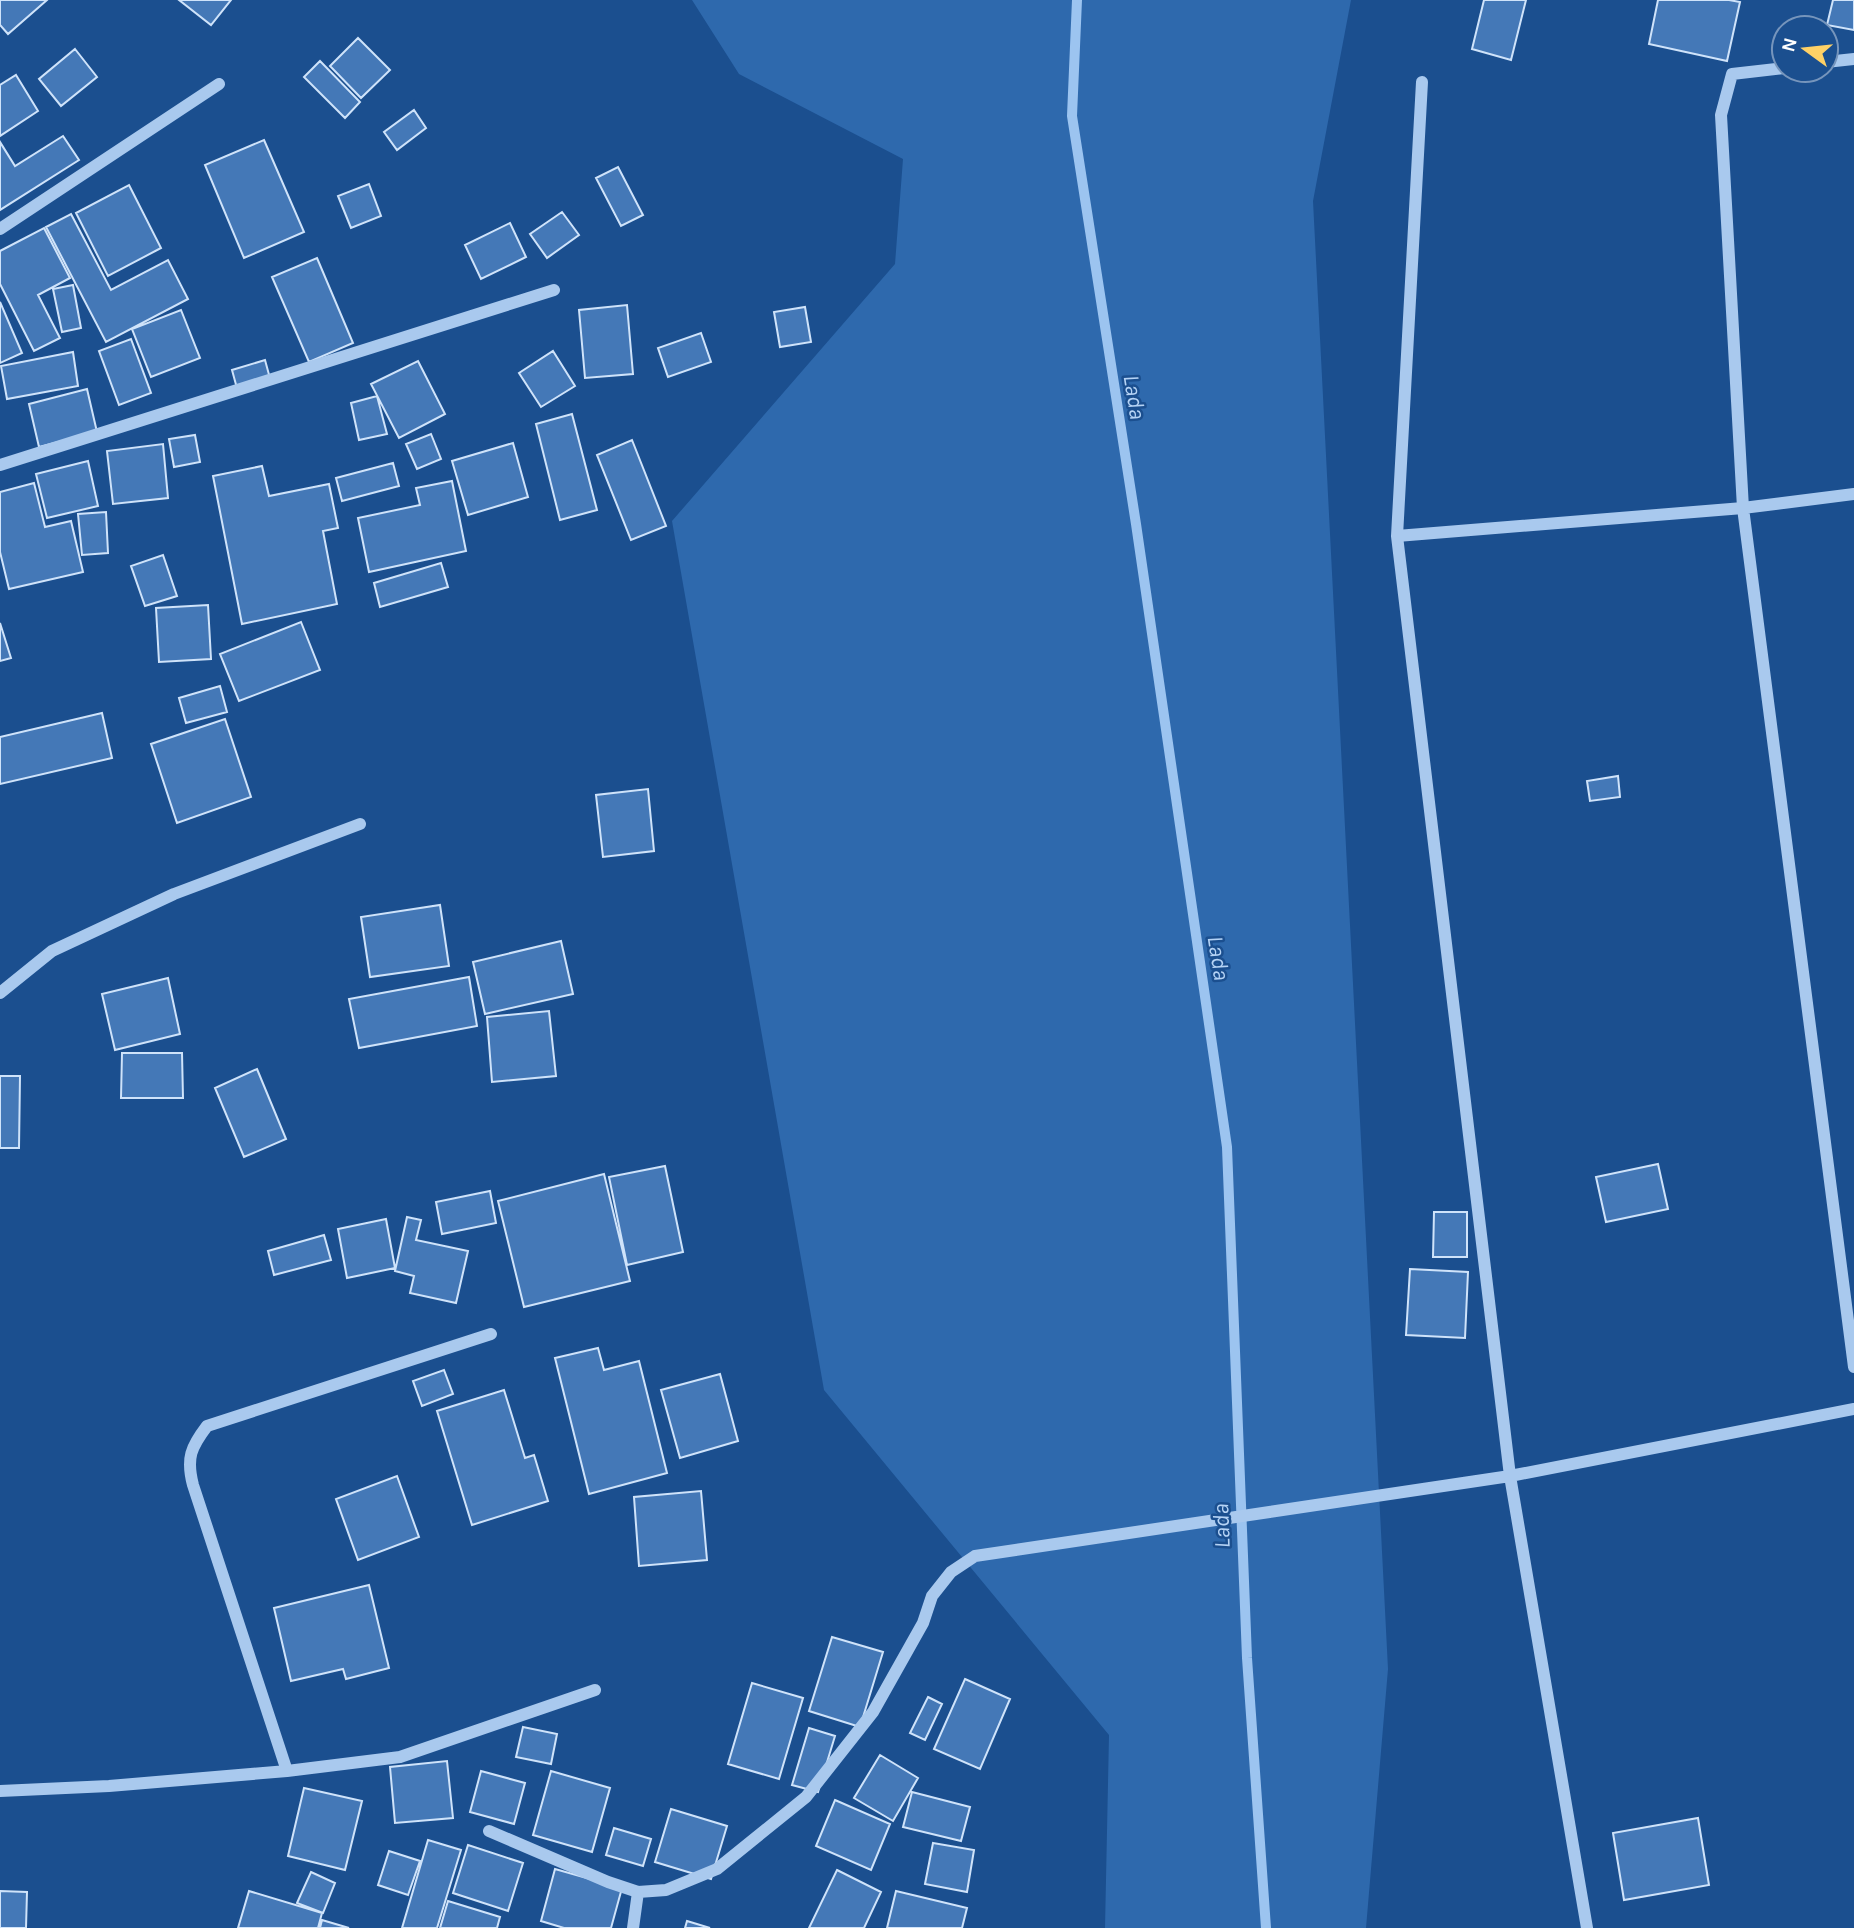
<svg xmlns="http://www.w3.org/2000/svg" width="1854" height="1928" viewBox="0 0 1854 1928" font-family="Karla,sans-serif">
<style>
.green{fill:#2e69ad}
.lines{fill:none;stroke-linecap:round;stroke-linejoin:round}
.stream{stroke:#9cc4f0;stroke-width:10}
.building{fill:#4478b7;stroke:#cfe3fa;stroke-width:2}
.minor{stroke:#a9c9ee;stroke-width:12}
.labels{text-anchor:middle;stroke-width:5;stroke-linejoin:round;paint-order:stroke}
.water-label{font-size:23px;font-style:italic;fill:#b5d3f5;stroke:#1b4f8f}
</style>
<rect width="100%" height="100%" fill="#1b4f8f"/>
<path class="green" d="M 692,0 L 1351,0 L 1313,201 L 1388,1669 L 1366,1928 L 1105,1928 L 1109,1735 L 824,1390 L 672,521 L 895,264 L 903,159 L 739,74 Z"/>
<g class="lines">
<path class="stream" d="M 1077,0 L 1072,116 L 1136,524 L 1227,1147 L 1247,1658 L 1266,1928"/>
</g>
<path class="building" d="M 0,0 L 47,0 L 8,34 L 0,25 Z
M 179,0 L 231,0 L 211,25 Z
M 1484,0 L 1526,0 L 1511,60 L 1472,49 Z
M 1658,0 L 1729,0 L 1740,2 L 1727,61 L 1649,44 Z
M 1833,0 L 1854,0 L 1854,30 L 1827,25 Z
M 358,38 L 390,70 L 361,98 L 330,66 Z
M 75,49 L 97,77 L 61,106 L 39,79 Z
M 320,61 L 360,102 L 345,118 L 304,77 Z
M 16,75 L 38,111 L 0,136 L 0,85 Z
M 414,110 L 426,128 L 397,150 L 384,132 Z
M 63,136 L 79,160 L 0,210 L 0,142 L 15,166 Z
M 264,140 L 304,232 L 244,258 L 205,165 Z
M 618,167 L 643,215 L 621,226 L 596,178 Z
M 369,184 L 381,216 L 351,228 L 338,196 Z
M 129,185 L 161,248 L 108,276 L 76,213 Z
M 562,212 L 579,235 L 547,258 L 530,234 Z
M 71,214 L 111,290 L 168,260 L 188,299 L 106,342 L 46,227 Z
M 510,223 L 526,257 L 481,279 L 465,245 Z
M 44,228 L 70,278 L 38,295 L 60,338 L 34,351 L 0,284 L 0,251 Z
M 317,258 L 353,343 L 309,362 L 272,277 Z
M 73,285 L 81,328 L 62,332 L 53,289 Z
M 0,302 L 22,353 L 0,363 Z
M 627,305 L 633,374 L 585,378 L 579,310 Z
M 805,307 L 811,342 L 780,347 L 774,312 Z
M 181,310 L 200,358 L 151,377 L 132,329 Z
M 701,333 L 711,362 L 668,377 L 658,348 Z
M 131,339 L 151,393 L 119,405 L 99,351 Z
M 553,351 L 575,386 L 541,407 L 519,373 Z
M 73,352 L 78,386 L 7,399 L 1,366 Z
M 265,360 L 271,382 L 238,392 L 232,370 Z
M 418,361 L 445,414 L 399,438 L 371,384 Z
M 87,389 L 97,432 L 39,447 L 29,404 Z
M 377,396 L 387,434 L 359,440 L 351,403 Z
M 572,414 L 597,510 L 560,520 L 536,424 Z
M 431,434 L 441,459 L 417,469 L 406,444 Z
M 195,435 L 200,462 L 174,467 L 169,439 Z
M 632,440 L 666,526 L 631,540 L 597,455 Z
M 513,443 L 528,497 L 468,515 L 452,461 Z
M 163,444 L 168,498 L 113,504 L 107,451 Z
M 88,461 L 98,506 L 47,518 L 36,474 Z
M 393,463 L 399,486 L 342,501 L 336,478 Z
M 262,466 L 269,496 L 329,484 L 338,528 L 323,531 L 337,604 L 242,624 L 213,476 Z
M 452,481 L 466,551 L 369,572 L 358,518 L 420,505 L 416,488 Z
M 34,483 L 45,527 L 71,521 L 83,572 L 9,589 L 0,552 L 0,492 Z
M 106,512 L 108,553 L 82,555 L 78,514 Z
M 163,555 L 177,596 L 145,606 L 131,566 Z
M 441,563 L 448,587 L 380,607 L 374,583 Z
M 208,605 L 211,659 L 159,662 L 156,608 Z
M 301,622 L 320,670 L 239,701 L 220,654 Z
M 0,623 L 11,658 L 0,661 Z
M 220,686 L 227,712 L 186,723 L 179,698 Z
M 102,713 L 112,758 L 0,784 L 0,737 Z
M 225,719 L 251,797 L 177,823 L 151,744 Z
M 1618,776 L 1620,797 L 1590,801 L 1587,781 Z
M 648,789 L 654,851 L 603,857 L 596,795 Z
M 440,905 L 449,966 L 370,977 L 361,917 Z
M 561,941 L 573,994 L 485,1014 L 473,962 Z
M 469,977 L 477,1026 L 359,1048 L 349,999 Z
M 168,978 L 180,1034 L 115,1050 L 102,994 Z
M 549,1011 L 556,1076 L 492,1082 L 487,1017 Z
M 122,1053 L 182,1053 L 183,1098 L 121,1098 Z
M 257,1069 L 286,1139 L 244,1157 L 215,1088 Z
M 0,1076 L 20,1076 L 19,1148 L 0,1148 Z
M 1658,1164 L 1668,1209 L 1606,1222 L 1596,1177 Z
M 665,1166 L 683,1252 L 627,1265 L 609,1177 Z
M 604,1174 L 630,1281 L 524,1307 L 498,1201 Z
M 490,1191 L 496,1223 L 442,1234 L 436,1202 Z
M 1434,1212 L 1467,1212 L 1467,1257 L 1433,1257 Z
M 407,1217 L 421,1220 L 416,1240 L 468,1251 L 456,1303 L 410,1293 L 414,1276 L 395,1271 Z
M 386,1219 L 395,1268 L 347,1278 L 338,1229 Z
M 324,1235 L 331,1260 L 274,1275 L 268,1251 Z
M 1410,1269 L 1468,1272 L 1465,1338 L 1406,1335 Z
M 598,1348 L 604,1370 L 639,1361 L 667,1473 L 589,1494 L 555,1358 Z
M 444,1370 L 453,1394 L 422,1406 L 413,1381 Z
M 720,1374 L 738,1441 L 680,1458 L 661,1390 Z
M 504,1390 L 525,1458 L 534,1455 L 548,1501 L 472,1525 L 437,1411 Z
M 397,1476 L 419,1537 L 358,1560 L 336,1499 Z
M 701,1491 L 707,1560 L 639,1566 L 634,1497 Z
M 369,1585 L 389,1668 L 346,1679 L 343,1669 L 291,1681 L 274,1608 Z
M 832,1637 L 883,1652 L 860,1727 L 809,1711 Z
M 965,1679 L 1010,1699 L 980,1769 L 934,1749 Z
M 752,1683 L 803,1698 L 779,1779 L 728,1764 Z
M 928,1697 L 942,1704 L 925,1740 L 910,1733 Z
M 523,1727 L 557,1734 L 551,1764 L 516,1757 Z
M 809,1728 L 835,1736 L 818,1792 L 792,1785 Z
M 880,1755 L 918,1778 L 893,1821 L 854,1798 Z
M 447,1761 L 453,1818 L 395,1823 L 390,1767 Z
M 481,1771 L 525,1783 L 514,1824 L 470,1812 Z
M 551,1771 L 610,1788 L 592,1852 L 533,1835 Z
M 304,1788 L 362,1801 L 345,1870 L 288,1856 Z
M 912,1792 L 970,1807 L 961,1841 L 903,1827 Z
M 835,1800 L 890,1824 L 871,1870 L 816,1846 Z
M 671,1809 L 727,1826 L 711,1879 L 655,1862 Z
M 1698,1818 L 1709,1885 L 1624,1900 L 1613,1833 Z
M 614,1828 L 651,1839 L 643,1866 L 606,1855 Z
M 428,1840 L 461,1850 L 437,1928 L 402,1928 Z
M 933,1843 L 974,1850 L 967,1892 L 925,1884 Z
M 468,1845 L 523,1863 L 508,1911 L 453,1893 Z
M 389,1851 L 420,1861 L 408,1895 L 378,1885 Z
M 555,1869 L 622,1888 L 611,1928 L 564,1928 L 541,1921 Z
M 837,1870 L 881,1892 L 864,1928 L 809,1928 Z
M 311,1872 L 335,1883 L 323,1913 L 297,1903 Z
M 0,1891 L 27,1892 L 26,1928 L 0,1928 Z
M 249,1891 L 322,1913 L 318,1928 L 238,1928 Z
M 896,1891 L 967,1908 L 962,1928 L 887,1928 Z
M 448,1901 L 500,1917 L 497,1928 L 440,1928 Z
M 322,1920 L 349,1928 L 320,1928 Z
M 687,1921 L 710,1928 L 685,1928 Z"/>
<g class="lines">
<path class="minor" d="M 1826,62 L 1854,59
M 1784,68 L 1732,74 L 1721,115 L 1743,508 L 1854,1367
M 1422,82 L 1397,536 L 1510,1476 L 1587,1928
M 0,229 L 219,84
M 0,465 L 554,290
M 1397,536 L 1743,508 L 1854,494
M 0,993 L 52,951 L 174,894 L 360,824
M 287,1771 L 193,1485 C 186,1458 191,1447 207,1426 L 491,1334
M 0,1791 L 109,1786 L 287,1771 L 400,1757 L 595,1690
M 489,1831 L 608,1882 L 638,1892 L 666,1890 L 717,1869 L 806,1797 L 873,1712 L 923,1623 L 932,1596 L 951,1572 L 975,1556 L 1510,1476 L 1854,1409
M 633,1928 L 638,1892"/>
</g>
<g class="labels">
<g class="water-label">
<text transform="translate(1135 397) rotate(81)" y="8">Lada</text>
<text transform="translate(1219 958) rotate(81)" y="8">Lada</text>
<text transform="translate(1221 1526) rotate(-92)" y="8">Lada</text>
</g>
</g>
<g transform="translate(1805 49) rotate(285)"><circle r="33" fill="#1b4f8f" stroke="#7695bc" stroke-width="2"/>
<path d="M0-5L12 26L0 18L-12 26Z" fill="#ffd166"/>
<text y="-10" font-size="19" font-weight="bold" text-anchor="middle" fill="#ffffff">N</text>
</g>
</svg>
